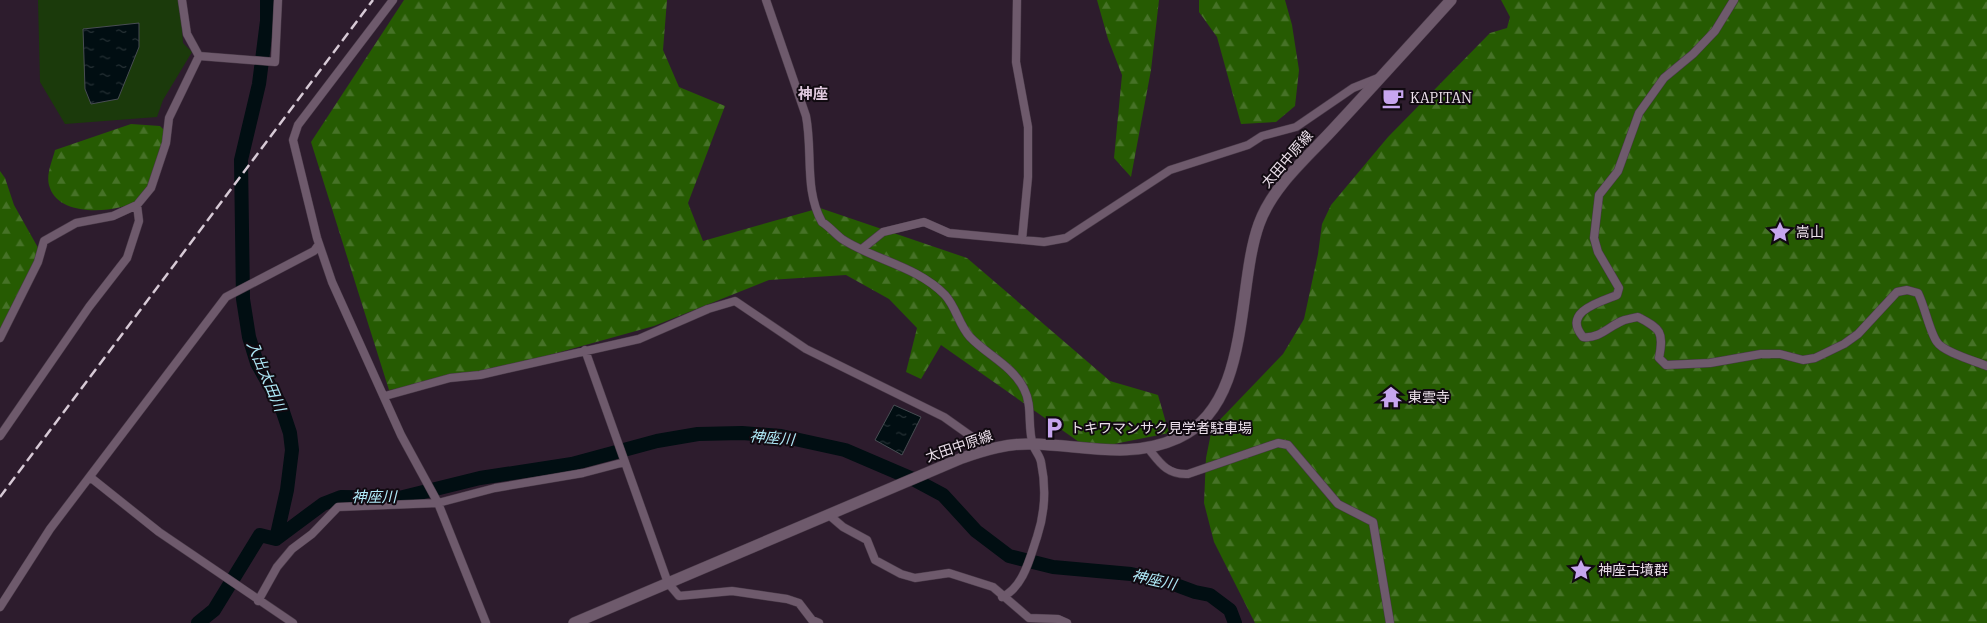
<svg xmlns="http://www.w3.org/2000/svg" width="1987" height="623" viewBox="0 0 1987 623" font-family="'IBM Plex Serif','Noto Sans JP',serif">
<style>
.green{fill:#1b3a0b}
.forest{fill:url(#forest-firs)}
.water{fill:url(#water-ripples);stroke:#484d53}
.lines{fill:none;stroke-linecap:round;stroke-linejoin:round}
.river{stroke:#010e12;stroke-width:14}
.street-casing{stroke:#493a48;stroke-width:9}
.secondary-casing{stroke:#493a48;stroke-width:12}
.street{stroke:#6e5a6c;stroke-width:8}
.secondary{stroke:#6e5a6c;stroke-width:11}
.rail{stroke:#d7cad6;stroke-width:2.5;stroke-dasharray:10 5;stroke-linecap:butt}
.labels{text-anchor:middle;stroke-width:4;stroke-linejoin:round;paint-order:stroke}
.poi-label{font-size:14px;fill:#ece0eb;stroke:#110a11;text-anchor:start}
.street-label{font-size:14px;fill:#ece0eb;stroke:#110a11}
.neighbourhood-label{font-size:15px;font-weight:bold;fill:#e2cbe0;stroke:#110a11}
.water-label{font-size:15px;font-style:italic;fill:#afeaf8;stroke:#110a11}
</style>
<defs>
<pattern id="forest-firs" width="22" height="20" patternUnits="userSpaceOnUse" patternTransform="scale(1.25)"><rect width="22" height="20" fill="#265b02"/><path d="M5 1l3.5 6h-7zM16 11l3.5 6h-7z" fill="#467227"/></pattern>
<pattern id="water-ripples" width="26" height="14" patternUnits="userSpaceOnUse" patternTransform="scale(1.25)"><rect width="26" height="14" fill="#010e12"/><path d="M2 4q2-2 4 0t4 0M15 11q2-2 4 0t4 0" fill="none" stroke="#263135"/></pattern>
</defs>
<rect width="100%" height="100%" fill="#2d1c2d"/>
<path class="green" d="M 38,0 L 180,0 L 183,43 L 192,52 L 163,100 L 157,117 L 65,124 L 40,82 Z"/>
<path class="forest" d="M 404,0 L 667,0 L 663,50 L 679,87 L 725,106 L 688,203 L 703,241 L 820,208 L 967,258 L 1110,381 L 1158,395 L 1169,433 L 1089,449 L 941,345 L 921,379 L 906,372 L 917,328 L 889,299 L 846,275 L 769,280 L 654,326 L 477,375 L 389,390 L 311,142 Z
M 1097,0 L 1159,0 L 1151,70 L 1131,177 L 1114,158 L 1122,75 L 1108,39 Z
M 1199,0 L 1285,0 L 1292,25 L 1299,70 L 1295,106 L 1276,122 L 1241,124 L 1217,37 L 1199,12 Z
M 1501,0 L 1987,0 L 1987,623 L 1255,623 L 1214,542 L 1204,503 L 1206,458 L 1212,428 L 1283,354 L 1304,319 L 1318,254 L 1322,224 L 1331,205 L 1388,137 L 1490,33 L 1507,28 L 1510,17 Z
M 131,124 L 160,126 L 168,134 C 163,159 163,166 149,187 C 146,191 143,197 140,200 C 118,213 60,218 50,188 C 45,176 52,162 55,150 Z
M 0,171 L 5,178 L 14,205 L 41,253 L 0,338 Z"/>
<path class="water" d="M 139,23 L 139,47 L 118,99 L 91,104 L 85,89 L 83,29 Z
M 894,405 L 921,417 L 902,455 L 875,440 Z"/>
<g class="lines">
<path class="river" d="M 267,0 L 267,21 L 259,84 L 241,160 L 243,299 L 249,337 L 257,363 L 281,406 L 290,433 L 292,450 L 287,490 L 276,539
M 276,539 L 323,504 L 341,497 L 399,498 L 480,478 L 572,464 L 657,441 L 698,434 L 742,433 L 781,436 L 845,450 L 915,480 L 943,495 L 976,531 L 1009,556 L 1053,567 L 1131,574 L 1168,582 L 1195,592 L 1210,595 L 1230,610 L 1235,623
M 198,623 L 214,610 L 260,535 L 276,539"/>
<g class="street-casing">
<path id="street" d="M 393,0 L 298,125 L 293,140 L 317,238 L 332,282 L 401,435 L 438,503 L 486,623
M 766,0 L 806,116 C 813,152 804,190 822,222 C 830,227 835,234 842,239 C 874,260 917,266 945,295 C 956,307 959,325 970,337 C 987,355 1013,366 1024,389 C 1033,406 1027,427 1033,445 C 1035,451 1040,456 1041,462 C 1046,486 1045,513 1037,537 C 1030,557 1024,587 1002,597
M 1017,0 L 1016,62 L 1028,127 L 1028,177 L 1022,240
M 1734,0 L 1715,31 L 1693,54 L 1664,78 L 1639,113 L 1618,171 L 1599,195 L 1594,238 L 1598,252 L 1619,288 L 1617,295 C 1599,302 1562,312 1583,337 C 1599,339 1608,327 1622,321 C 1627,319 1633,318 1638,317 C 1661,329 1664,332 1659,358 L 1666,365 L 1710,363 L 1761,354 L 1780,354 L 1803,360 L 1815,358 L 1844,344 L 1858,334 L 1897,292 L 1907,290 L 1918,293 C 1925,307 1930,333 1937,342 C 1943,352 1975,361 1987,366
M 199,56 L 275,62 L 278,0
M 863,248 L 883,232 L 924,222 L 949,233 L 1044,242 L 1066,238 L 1170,170 L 1248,145 L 1262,136 L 1296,127 L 1353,88 L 1378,78
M 0,338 L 38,262 L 44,241 L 76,223 L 113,216 L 137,205 L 151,188 L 166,143 L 169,118 L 199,56 L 187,34 L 182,0
M 585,350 L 668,583 L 679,596 L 732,591 L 787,599 L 799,603 L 812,620 L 819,623
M 385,396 L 450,378 L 480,375 L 639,339 L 708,309 L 735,301 L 806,349 L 944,417 L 989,449
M 0,436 L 89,307 L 127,258 L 139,221 L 137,205
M 1148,448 C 1160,463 1167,475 1188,474 L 1278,443 L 1288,445 L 1338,504 L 1373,522 L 1390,623
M 90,477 L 159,532 L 293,623
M 829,515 L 843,527 L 867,540 L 875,560 L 901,574 L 915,578 L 949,573 L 993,587 L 1029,618 L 1058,619 L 1067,623
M 258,601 L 277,567 L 292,549 L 312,534 L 338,507 L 438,503 L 495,488 L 583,473 L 625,462
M 0,607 L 50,529 L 226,297 L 314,251 L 319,244"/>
</g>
<g class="secondary-casing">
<path id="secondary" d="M 574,623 L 962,458 C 985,450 1008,443 1033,444 C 1083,445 1130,460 1178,438 C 1252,405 1236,287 1259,224 C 1273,185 1309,156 1336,126 C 1375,84 1413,42 1451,0"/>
</g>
<use href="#street" class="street"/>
<use href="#secondary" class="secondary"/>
<path class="rail" d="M 0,497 L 373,0"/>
</g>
<defs>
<g id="cafe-bare" transform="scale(1.725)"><path d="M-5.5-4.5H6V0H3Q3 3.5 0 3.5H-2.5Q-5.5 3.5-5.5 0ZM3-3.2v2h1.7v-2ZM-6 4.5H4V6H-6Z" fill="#c7a6ef" stroke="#110a11" stroke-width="2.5" paint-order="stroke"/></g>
<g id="sight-bare" transform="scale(1.725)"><path d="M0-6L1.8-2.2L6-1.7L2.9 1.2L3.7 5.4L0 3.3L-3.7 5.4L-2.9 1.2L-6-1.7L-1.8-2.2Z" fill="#c7a6ef" stroke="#110a11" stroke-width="2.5" paint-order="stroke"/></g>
<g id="temple-bare" transform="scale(1.725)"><path d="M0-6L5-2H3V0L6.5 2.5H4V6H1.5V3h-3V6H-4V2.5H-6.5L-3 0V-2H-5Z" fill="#c7a6ef" stroke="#110a11" stroke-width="2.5" paint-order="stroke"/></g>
<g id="parking-bare" transform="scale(1.725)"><path d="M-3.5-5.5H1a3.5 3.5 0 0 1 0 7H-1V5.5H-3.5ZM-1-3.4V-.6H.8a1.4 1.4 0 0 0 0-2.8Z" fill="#c7a6ef" stroke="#110a11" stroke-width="2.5" paint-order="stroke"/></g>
</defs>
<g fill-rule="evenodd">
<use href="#cafe-bare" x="1393" y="98"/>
<use href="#sight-bare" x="1780" y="232"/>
<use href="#temple-bare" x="1391" y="397"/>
<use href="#parking-bare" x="1054" y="428"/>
<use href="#sight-bare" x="1581" y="570"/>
</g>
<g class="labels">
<g class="poi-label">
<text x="1410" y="103">KAPITAN</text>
<text x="1796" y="237">嵩山</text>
<text x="1408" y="402">東雲寺</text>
<text x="1070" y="433">トキワマンサク見学者駐車場</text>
<text x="1598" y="575">神座古墳群</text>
</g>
<g class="street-label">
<text transform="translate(1287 159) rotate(-49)" y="5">太田中原線</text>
<text transform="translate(959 446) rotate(-19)" y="5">太田中原線</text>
</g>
<g class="neighbourhood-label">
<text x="813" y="99">神座</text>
</g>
<g class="water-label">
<text transform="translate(266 376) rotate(67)" y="5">入出太田川</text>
<text transform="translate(772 438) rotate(5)" y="5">神座川</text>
<text x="374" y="502">神座川</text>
<text transform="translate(1154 580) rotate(13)" y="5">神座川</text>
</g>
</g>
</svg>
